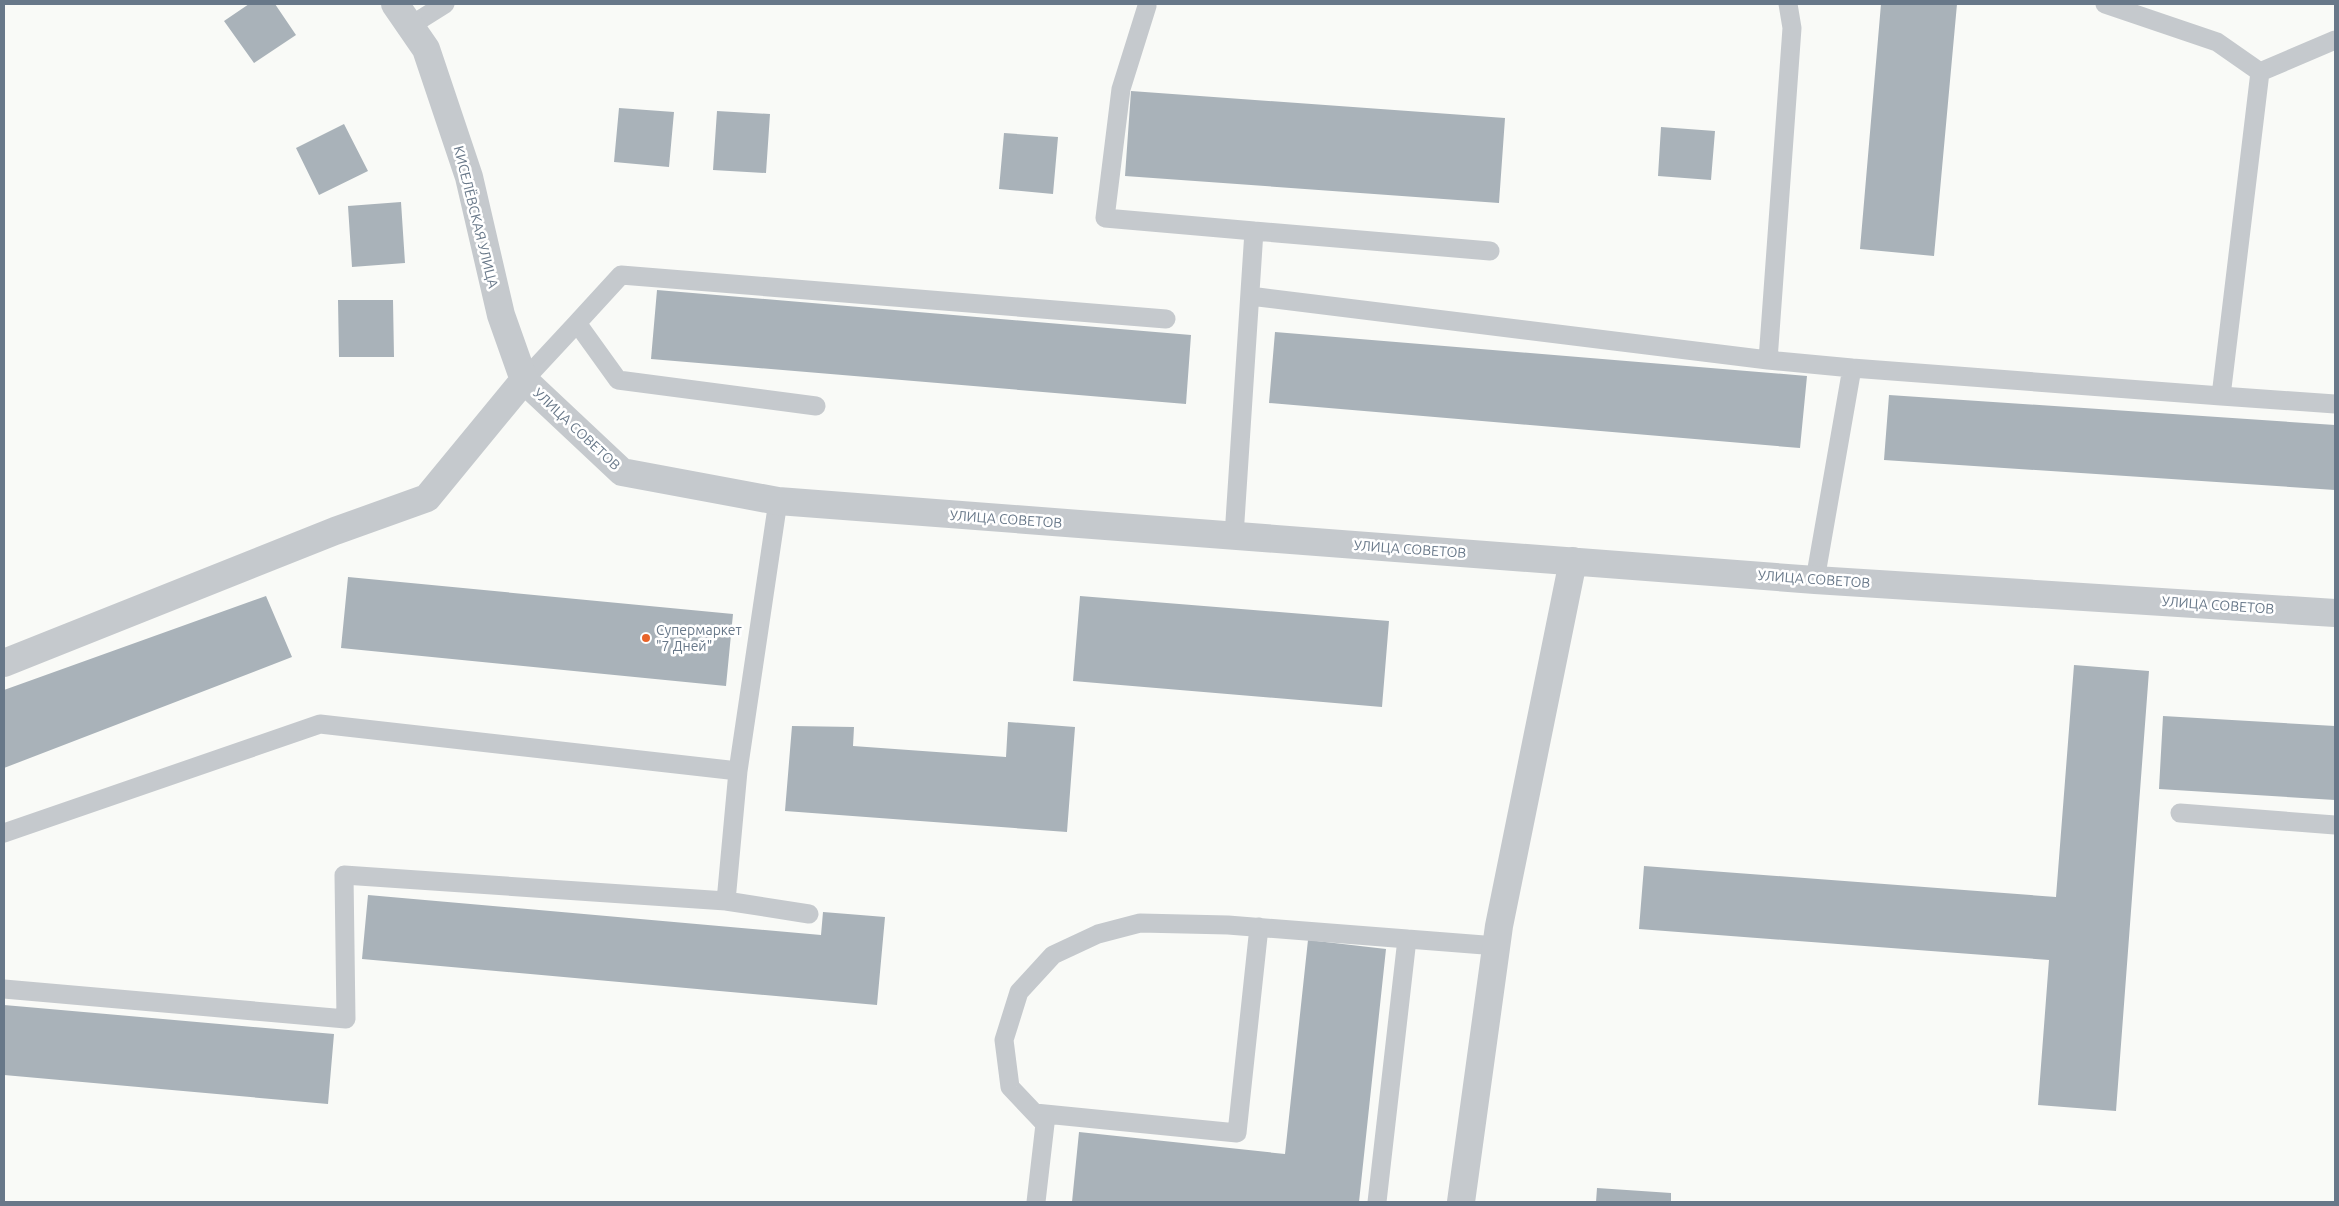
<svg xmlns="http://www.w3.org/2000/svg" width="2339" height="1206" viewBox="0 0 2339 1206" font-family="Ubuntu,sans-serif">
<style>
.building{fill:#a9b2b9}
.lines{fill:none;stroke-linecap:round;stroke-linejoin:round}
.lane{stroke:#c5c9cd;stroke-width:19}
.street{stroke:#c5c9cd;stroke-width:28}
.poi-dot{fill:#e86329;stroke:#fff;stroke-width:2}
.labels{text-anchor:middle;stroke-width:5;stroke-linejoin:round;paint-order:stroke}
.street-label{font-size:14px;fill:#687889;stroke:#fff}
.poi-label{font-size:14px;fill:#687889;stroke:#fff;text-anchor:start}
</style>
<rect width="100%" height="100%" fill="#f9faf7"/>
<path class="building" d="M 249,4 L 275,4 L 296,35 L 254,63 L 224,21 Z
M 1881,4 L 1957,4 L 1934,256 L 1860,249 Z
M 1131,91 L 1505,118 L 1499,203 L 1125,176 Z
M 619,108 L 674,112 L 669,167 L 614,162 Z
M 717,111 L 770,114 L 766,173 L 713,170 Z
M 344,124 L 368,171 L 319,195 L 296,148 Z
M 1661,127 L 1715,131 L 1711,180 L 1658,176 Z
M 1004,133 L 1058,137 L 1053,194 L 999,189 Z
M 401,202 L 405,263 L 352,267 L 348,206 Z
M 657,290 L 1191,335 L 1186,404 L 651,359 Z
M 338,300 L 393,300 L 394,357 L 339,357 Z
M 1275,332 L 1807,376 L 1800,448 L 1269,403 Z
M 1889,395 L 2335,425 L 2335,490 L 1884,460 Z
M 348,577 L 733,614 L 726,686 L 341,648 Z
M 266,596 L 292,657 L 4,768 L 4,690 Z
M 1080,596 L 1389,621 L 1382,707 L 1073,681 Z
M 2074,665 L 2149,671 L 2116,1111 L 2038,1105 L 2049,960 L 1639,929 L 1644,866 L 2056,897 Z
M 2163,716 L 2335,726 L 2335,800 L 2159,789 Z
M 1008,722 L 1075,727 L 1067,832 L 785,811 L 792,726 L 854,727 L 853,746 L 1006,757 Z
M 368,895 L 821,935 L 823,912 L 885,917 L 877,1005 L 362,959 Z
M 1308,940 L 1386,949 L 1359,1202 L 1072,1202 L 1079,1132 L 1285,1154 Z
M 4,1005 L 334,1034 L 328,1104 L 4,1075 Z
M 1597,1188 L 1671,1193 L 1671,1202 L 1596,1202 Z"/>
<g class="lines">
<path class="lane" d="M 1788,4 L 1792,28 L 1768,360 L 1852,368 L 1815,580
M 2105,4 L 2217,42 L 2260,72 L 2221,396 L 2335,404
M 1147,6 L 1121,89 L 1105,218 L 1254,231 L 1234,536
M 410,26 L 445,4
M 2260,72 L 2335,40
M 1254,231 L 1490,251
M 1250,296 L 1768,360
M 577,323 L 621,275 L 1166,319
M 1852,368 L 2221,396
M 524,380 L 577,323 L 618,380 L 816,406
M 738,771 L 778,501
M 2180,813 L 2335,825
M 4,833 L 320,724 L 738,771 L 726,901
M 4,989 L 346,1019 L 344,875 L 726,901 L 809,914
M 1035,1113 L 1237,1133 L 1259,927
M 1036,1202 L 1045,1124 L 1010,1087 L 1004,1040 L 1019,992 L 1053,955 L 1098,934 L 1140,923 L 1228,925 L 1497,946
M 1377,1202 L 1407,939"/>
<path class="street" d="M 395,4 L 426,49 L 469,177 L 501,315 L 524,380 L 622,472 L 778,501 L 1815,580 L 2335,613
M 4,663 L 335,531 L 427,498 L 524,380
M 1461,1202 L 1499,926 L 1573,561"/>
</g>
<circle class="poi-dot" cx="646" cy="638" r="5"/>
<g class="labels">
<g class="street-label">
<text transform="translate(476 217) rotate(76)" y="5">КИСЕЛЁВСКАЯ УЛИЦА</text>
<text transform="translate(577 429) rotate(43)" y="5">УЛИЦА СОВЕТОВ</text>
<text transform="translate(1006 519) rotate(4)" y="5">УЛИЦА СОВЕТОВ</text>
<text transform="translate(1410 549) rotate(4)" y="5">УЛИЦА СОВЕТОВ</text>
<text transform="translate(1814 579) rotate(4)" y="5">УЛИЦА СОВЕТОВ</text>
<text transform="translate(2218 605) rotate(4)" y="5">УЛИЦА СОВЕТОВ</text>
</g>
<g class="poi-label">
<text x="656" y="635">Супермаркет<tspan x="656" dy="16">"7 Дней"</tspan></text>
</g>
</g>
<rect width="2339" height="1206" fill="none" stroke="#687889" stroke-width="10"/>
</svg>
